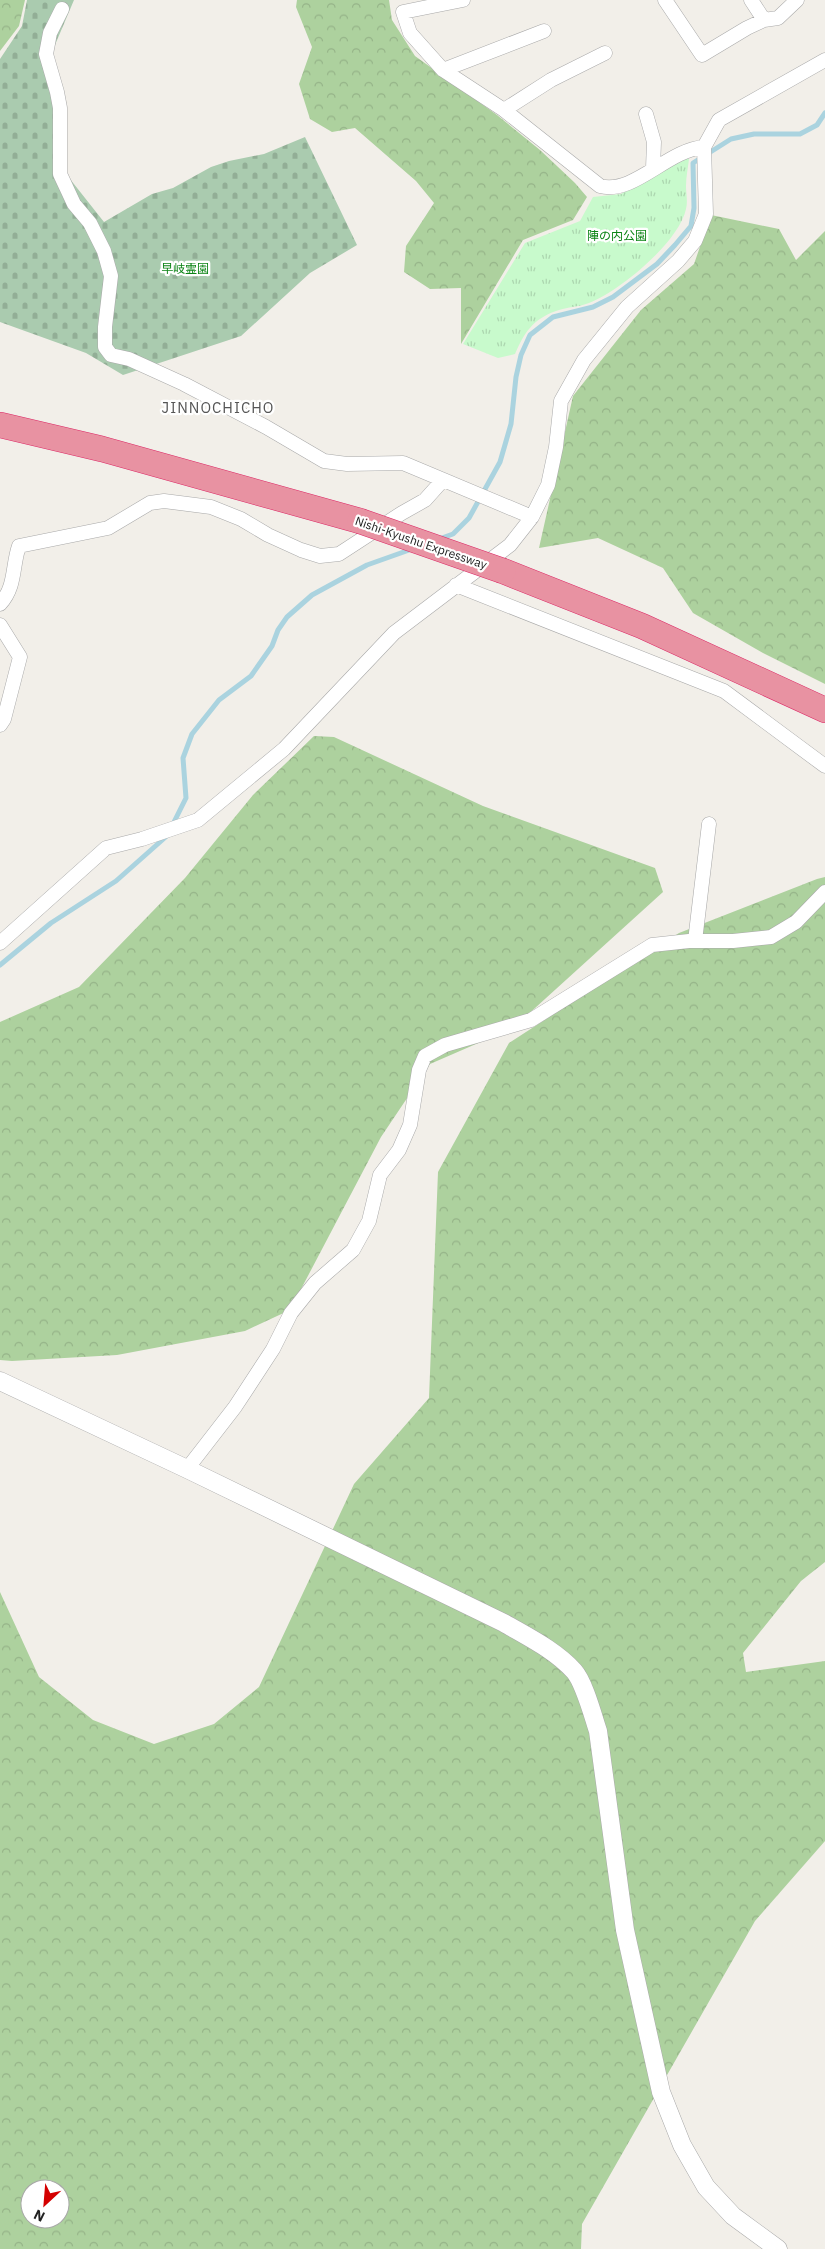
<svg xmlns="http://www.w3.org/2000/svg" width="825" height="2249" viewBox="0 0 825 2249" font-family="'IBM Plex Sans','Noto Sans JP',sans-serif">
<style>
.forest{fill:url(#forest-crowns);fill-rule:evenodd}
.cemetery{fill:url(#cemetery-stones)}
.park{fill:url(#park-tufts)}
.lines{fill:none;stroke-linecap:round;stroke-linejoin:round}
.stream{stroke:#aad3df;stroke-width:5}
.minor-casing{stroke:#a9a9a9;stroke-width:15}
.tertiary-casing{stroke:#a9a9a9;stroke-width:19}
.motorway-casing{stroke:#dc2a67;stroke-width:26}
.minor{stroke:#fff;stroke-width:14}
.tertiary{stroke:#fff;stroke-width:18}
.motorway{stroke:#e892a2;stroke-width:25}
.motorway-bridge-casing{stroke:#dc2a67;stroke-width:26;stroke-linecap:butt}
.motorway-bridge{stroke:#e892a2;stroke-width:25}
.labels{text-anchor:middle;stroke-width:4.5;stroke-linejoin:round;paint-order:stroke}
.park-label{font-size:12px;fill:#0c8416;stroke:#fff}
.street-label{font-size:12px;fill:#222;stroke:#fff}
.quarter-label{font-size:15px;letter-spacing:1px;fill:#555;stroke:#fff}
</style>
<defs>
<pattern id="forest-crowns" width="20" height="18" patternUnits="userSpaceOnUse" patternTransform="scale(1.25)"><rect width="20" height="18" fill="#add19e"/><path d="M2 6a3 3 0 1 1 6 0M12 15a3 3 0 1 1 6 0" fill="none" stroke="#95b388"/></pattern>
<pattern id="cemetery-stones" width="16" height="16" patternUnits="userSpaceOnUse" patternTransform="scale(1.25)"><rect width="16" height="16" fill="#aacbaf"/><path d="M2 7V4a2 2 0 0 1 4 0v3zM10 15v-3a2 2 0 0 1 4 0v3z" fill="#92ae96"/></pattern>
<pattern id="park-tufts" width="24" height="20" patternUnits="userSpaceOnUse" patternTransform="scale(1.25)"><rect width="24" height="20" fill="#c8facc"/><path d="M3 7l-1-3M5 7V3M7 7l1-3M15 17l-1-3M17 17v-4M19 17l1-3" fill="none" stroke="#acd6af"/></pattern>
</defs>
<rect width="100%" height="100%" fill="#f2efe9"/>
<path class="forest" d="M 0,0 L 25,0 L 19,26 L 0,51 Z
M 297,0 L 389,0 L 392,20 L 415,56 L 497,115 L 540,150 L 575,183 L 587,197 L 573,220 L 523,240 L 461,344 L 461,288 L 430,289 L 404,272 L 406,246 L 434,203 L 416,181 L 355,128 L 332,132 L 310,119 L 299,84 L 312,47 L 296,7 Z
M 711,215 L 779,229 L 796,260 L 825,231 L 825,684 L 763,653 L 693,613 L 663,568 L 598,538 L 539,548 L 573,396 L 641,310 L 694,264 Z
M 314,736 L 334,737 L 483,806 L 655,868 L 663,892 L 513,1028 L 430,1064 L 381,1137 L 290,1310 L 245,1331 L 117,1355 L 12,1361 L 0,1360 L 0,1022 L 79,987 L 185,878 L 253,795 Z
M 825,877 L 825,1562 L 801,1581 L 743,1653 L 746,1672 L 825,1661 L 825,1841 L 755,1921 L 582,2224 L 581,2249 L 0,2249 L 0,1592 L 39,1677 L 93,1720 L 154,1744 L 214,1724 L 259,1687 L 354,1484 L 429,1398 L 438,1172 L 509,1043 L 679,933 L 817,879 ZM 30,2189 L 60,2189 L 60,2219 L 30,2219 Z"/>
<path class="cemetery" d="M 27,0 L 74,0 L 52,52 L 66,174 L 104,222 L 152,194 L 173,188 L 211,167 L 229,161 L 264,154 L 305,137 L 357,245 L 310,273 L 241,336 L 123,375 L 86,353 L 0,322 L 0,59 L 22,26 Z"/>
<path class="park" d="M 686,157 L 689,159 C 688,168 686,177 686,186 C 686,193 688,202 686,209 C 679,242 620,291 589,303 C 579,307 566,307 556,311 C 533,319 524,333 515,354 L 498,358 L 463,344 L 525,243 L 580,221 L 593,197 L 621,194 L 655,173 Z"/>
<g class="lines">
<path class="stream" d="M 439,539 L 453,534 L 469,518 L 500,462 L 511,424 L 516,377 L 521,355 L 530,335 L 553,317 L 593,307 L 613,297 L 657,264 L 675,245 L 691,226 L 694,208 L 693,163 L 731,139 L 754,134 L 800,134 L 817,125 L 825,113
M 172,826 L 186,798 L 183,758 L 192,734 L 219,700 L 251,676 L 272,646 L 278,630 L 287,617 L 312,595 L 367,565 L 412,549
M 0,965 L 51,923 L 116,881 L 169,834"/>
<g class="minor-casing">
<path id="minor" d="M 463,0 L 403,12 L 410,33 L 443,70 L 504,110 L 600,186 C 634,195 667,150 704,147
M 665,0 L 702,55 L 747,28 L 764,20 L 778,18 L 797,0
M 751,0 L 764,20
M 62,9 L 50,33 L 46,54 L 57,92 L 60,108 L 60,174 L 74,204 L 90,223 L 104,251 L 111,276 L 105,327 L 105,347 L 111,355 L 129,359 L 184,384 L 266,427 L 324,461 L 347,464 L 403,463 L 532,517
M 443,70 L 544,31
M 504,110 L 551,80 L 605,53
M 646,114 L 654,142 L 653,168
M 456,585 L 724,691 L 825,766
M 0,604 C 16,587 12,566 19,546 L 108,528 L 150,503 L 164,501 L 211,507 L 241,519 L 268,535 L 301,550 L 320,556 L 339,554 L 402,513 L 425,500 L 442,481
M 0,625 L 20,657 L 4,719 L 0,725
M 695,941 L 709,824
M 0,943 L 106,848 L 142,839 L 198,820 L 284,749 L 394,633 L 510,545 L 532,517 L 548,485 L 556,447 L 561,401 L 584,360 L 627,307 L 678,261 L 695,241 L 706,214 L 704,147 L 719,120 L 825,60
M 187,1469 L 235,1407 L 273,1349 L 291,1313 L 315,1283 L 353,1250 L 369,1221 L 380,1175 L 399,1150 L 410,1125 L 419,1070 L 425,1056 L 445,1045 L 531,1020 L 652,945 L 689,941 L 733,941 L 771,937 L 796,922 L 825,892"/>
</g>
<g class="tertiary-casing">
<path id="tertiary" d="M 0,1381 L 187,1469 L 504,1623 C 528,1637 555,1650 574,1671 C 584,1682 593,1716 598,1731 L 625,1930 L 661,2092 L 682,2145 L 706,2187 L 733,2216 L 778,2249"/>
</g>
<g class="motorway-casing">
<path id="motorway" d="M 0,425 L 102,449 L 360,521
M 503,571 L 642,626 L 825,710"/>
</g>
<use href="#minor" class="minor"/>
<use href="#tertiary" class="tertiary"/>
<use href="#motorway" class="motorway"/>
<g class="motorway-bridge-casing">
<path id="motorway-bridge" d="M 360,521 L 503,571"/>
</g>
<use href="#motorway-bridge" class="motorway-bridge"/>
</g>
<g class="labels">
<g class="park-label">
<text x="617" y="240">陣の内公園</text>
<text x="185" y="273">早岐霊園</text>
</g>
<g class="street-label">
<text transform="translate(421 543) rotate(19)" y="4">Nishi-Kyushu Expressway</text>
</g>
<g class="quarter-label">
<text x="218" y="413">JINNOCHICHO</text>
</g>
</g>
<g transform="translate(45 2204) rotate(206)"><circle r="24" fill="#ffffff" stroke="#a7a7a7"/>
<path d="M0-4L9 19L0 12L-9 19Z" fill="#d40000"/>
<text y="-8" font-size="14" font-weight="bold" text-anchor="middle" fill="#222222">N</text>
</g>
</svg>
